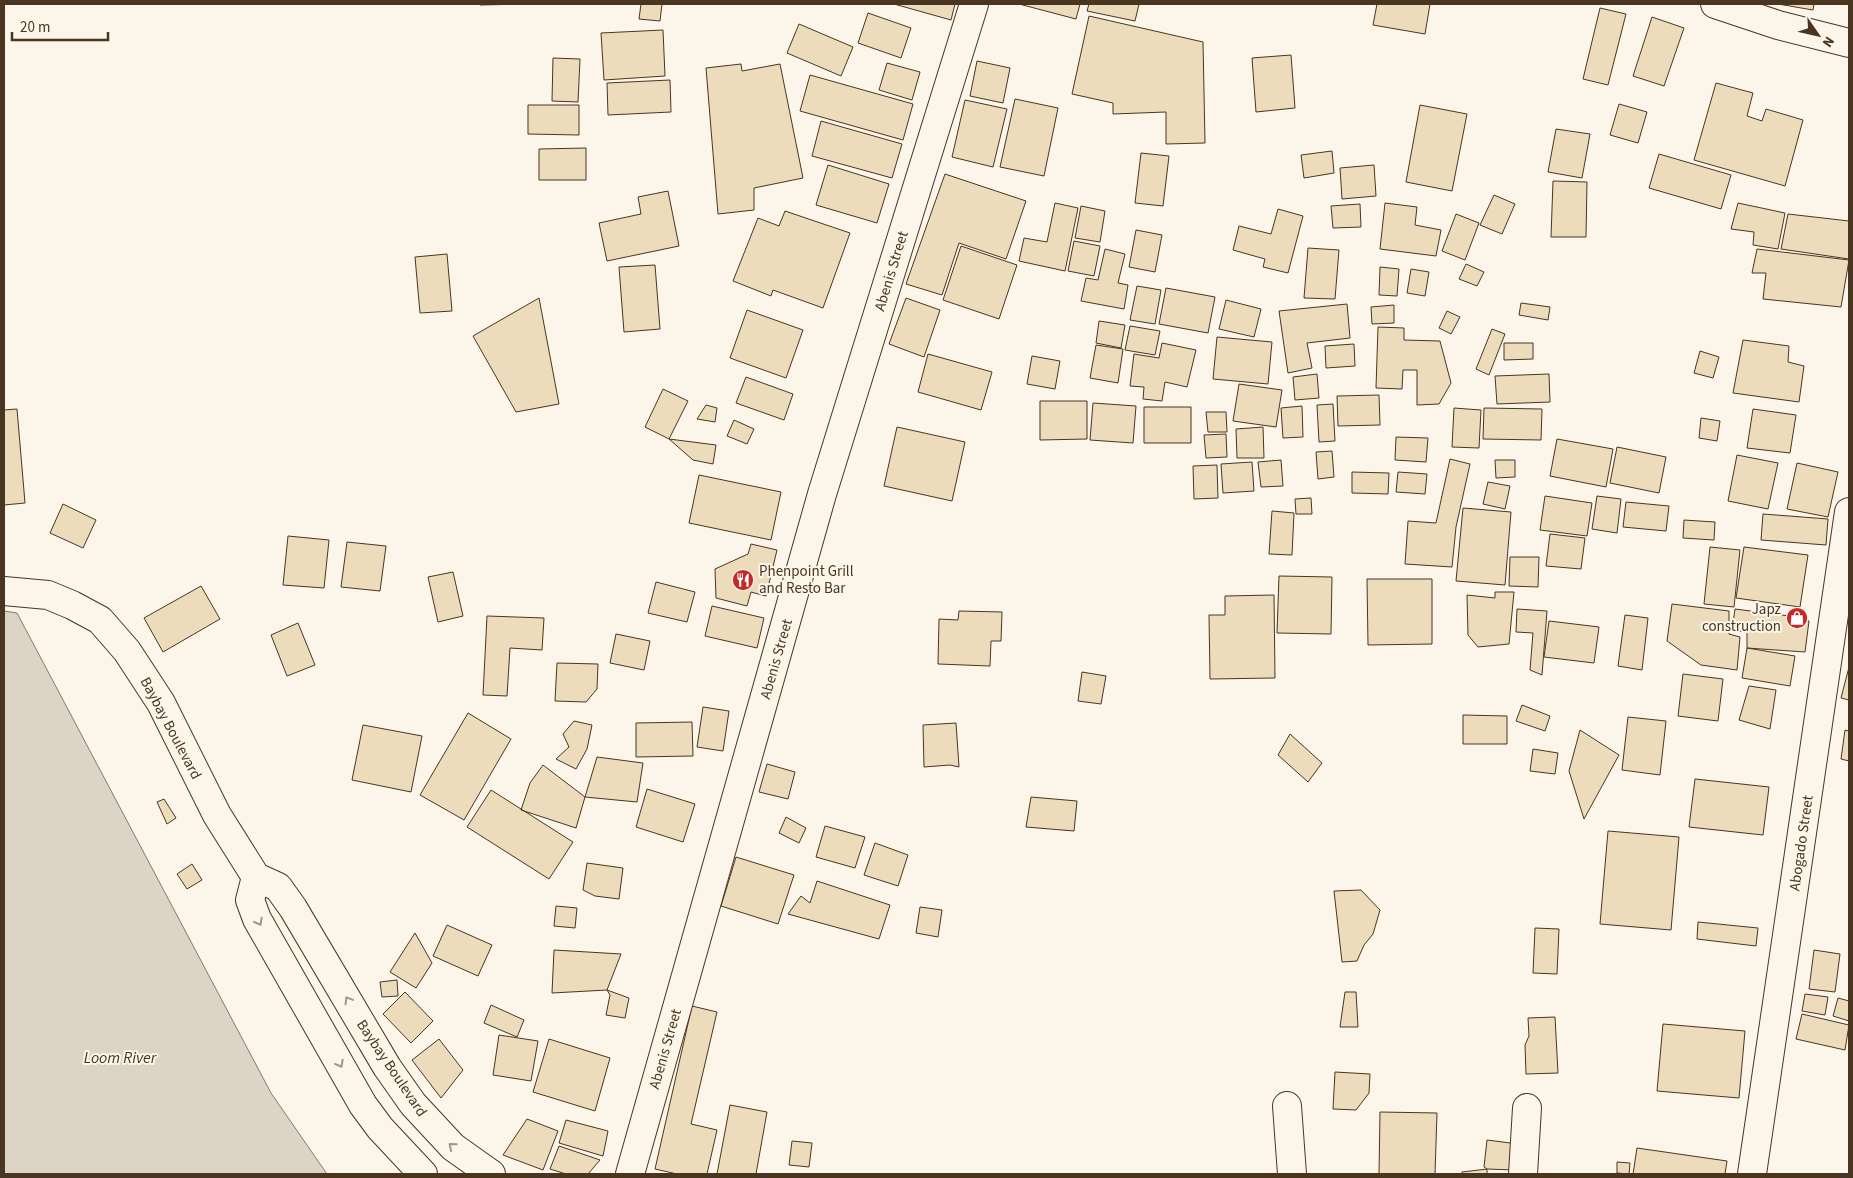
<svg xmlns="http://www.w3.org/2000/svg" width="1853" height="1178" viewBox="0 0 1853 1178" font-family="'Source Sans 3',sans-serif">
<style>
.water{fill:#dcd4c6;stroke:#887966}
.building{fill:#ecdcbc;stroke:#4a3520}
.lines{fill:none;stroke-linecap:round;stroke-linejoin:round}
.minor-casing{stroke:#4a3520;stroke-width:30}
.tertiary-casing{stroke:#4a3520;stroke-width:30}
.minor{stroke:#fbf6e9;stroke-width:28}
.tertiary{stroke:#fbf6e9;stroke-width:28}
.oneway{stroke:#a29684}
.labels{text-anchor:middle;stroke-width:4;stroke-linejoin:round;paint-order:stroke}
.street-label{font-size:15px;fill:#4a3520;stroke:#fbf6e9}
.poi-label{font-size:15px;fill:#4a3520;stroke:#fbf6e9;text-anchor:start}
.water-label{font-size:16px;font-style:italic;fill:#4a3520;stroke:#fbf6e9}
</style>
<rect width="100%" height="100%" fill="#fbf6e9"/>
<path class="water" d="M 4,611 L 17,613 L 271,1093 L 327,1174 L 4,1174 Z"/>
<path class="building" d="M 480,4 L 526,4 L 480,5 Z
M 641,4 L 662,4 L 660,21 L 639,19 Z
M 894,4 L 955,4 L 951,20 Z
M 1019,4 L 1080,4 L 1076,19 Z
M 1089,4 L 1139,4 L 1135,21 L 1087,11 Z
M 1377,4 L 1430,4 L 1425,34 L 1373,25 Z
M 1778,4 L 1814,4 L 1813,10 Z
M 1600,8 L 1626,14 L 1608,85 L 1583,79 Z
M 868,13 L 911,28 L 901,58 L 858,43 Z
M 1089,16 L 1203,42 L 1205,143 L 1166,144 L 1166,112 L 1113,114 L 1113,103 L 1072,94 Z
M 1652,17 L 1684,28 L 1664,86 L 1633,76 Z
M 799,24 L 853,47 L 841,76 L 787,53 Z
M 663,30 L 665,76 L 604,80 L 601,33 Z
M 1291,55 L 1295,108 L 1256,112 L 1252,58 Z
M 553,58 L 580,59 L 578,102 L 552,101 Z
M 977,61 L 1010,68 L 1003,103 L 970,96 Z
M 887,63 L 920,72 L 912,100 L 879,90 Z
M 741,64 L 742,71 L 780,64 L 803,178 L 754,188 L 754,210 L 718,214 L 706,68 Z
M 810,75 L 913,104 L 903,140 L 800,111 Z
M 670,80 L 671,112 L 608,115 L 607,83 Z
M 1716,83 L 1753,93 L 1747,116 L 1762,121 L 1766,109 L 1803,120 L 1785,186 L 1694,160 Z
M 1015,99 L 1058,108 L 1044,176 L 1000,167 Z
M 965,100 L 1007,109 L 993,167 L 952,157 Z
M 1619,104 L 1647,112 L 1638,143 L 1610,135 Z
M 528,105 L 579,105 L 579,135 L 528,134 Z
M 1420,105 L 1467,114 L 1452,191 L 1406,182 Z
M 821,121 L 902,144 L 892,178 L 812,156 Z
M 1556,129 L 1590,134 L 1582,178 L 1548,172 Z
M 586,148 L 586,180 L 539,180 L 539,149 Z
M 1332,151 L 1334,173 L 1304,178 L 1301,155 Z
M 1141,153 L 1169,156 L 1163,206 L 1135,203 Z
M 1659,154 L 1731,175 L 1721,209 L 1649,188 Z
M 828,165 L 889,184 L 877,223 L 816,205 Z
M 1374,165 L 1376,196 L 1342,199 L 1340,168 Z
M 945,174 L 1026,201 L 1006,259 L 959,243 L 942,295 L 906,284 Z
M 1553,181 L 1587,182 L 1586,237 L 1551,237 Z
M 668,191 L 679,246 L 607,261 L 599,223 L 641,214 L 638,197 Z
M 1494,195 L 1515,204 L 1502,234 L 1480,225 Z
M 1055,203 L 1078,208 L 1065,271 L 1019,261 L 1024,238 L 1047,242 Z
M 1385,203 L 1417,207 L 1415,225 L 1441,230 L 1436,256 L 1380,249 Z
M 1738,203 L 1785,213 L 1778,249 L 1753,245 L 1754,232 L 1731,229 Z
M 1360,204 L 1361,227 L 1333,228 L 1331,206 Z
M 1081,206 L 1105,211 L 1100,242 L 1075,238 Z
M 1278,209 L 1303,216 L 1288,273 L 1263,267 L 1265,259 L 1233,250 L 1239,226 L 1271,234 Z
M 785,211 L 850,233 L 823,308 L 773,290 L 771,296 L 733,281 L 758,218 L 779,226 Z
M 1456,214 L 1479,223 L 1465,260 L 1442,251 Z
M 1788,214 L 1849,221 L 1849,259 L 1781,249 Z
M 1136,230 L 1162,235 L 1155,272 L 1129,267 Z
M 1074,241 L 1100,246 L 1094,276 L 1068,271 Z
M 961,246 L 1017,265 L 999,319 L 943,300 Z
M 1308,248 L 1339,250 L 1335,299 L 1304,298 Z
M 1105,249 L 1125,254 L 1118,283 L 1128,285 L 1124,309 L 1081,301 L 1086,278 L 1098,280 Z
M 1757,249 L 1849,260 L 1841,307 L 1763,299 L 1766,273 L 1752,273 Z
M 447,254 L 452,311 L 420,313 L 415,257 Z
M 1466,264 L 1484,272 L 1477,286 L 1459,279 Z
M 655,265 L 660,329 L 624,332 L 619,267 Z
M 1380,267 L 1399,269 L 1397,296 L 1379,295 Z
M 1411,269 L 1429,272 L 1425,296 L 1407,293 Z
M 1137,286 L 1161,290 L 1155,324 L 1130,320 Z
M 1166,288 L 1215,297 L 1208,333 L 1159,324 Z
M 539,298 L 559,404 L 516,412 L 473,336 Z
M 906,298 L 940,310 L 924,357 L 889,344 Z
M 1226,300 L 1261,309 L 1254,337 L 1219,329 Z
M 1521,303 L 1550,307 L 1548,320 L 1519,315 Z
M 1347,304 L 1350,338 L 1307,343 L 1312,368 L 1288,373 L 1279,311 Z
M 1394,305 L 1394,323 L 1372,324 L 1371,307 Z
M 747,310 L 803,330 L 786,378 L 730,358 Z
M 1447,311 L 1460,317 L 1451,334 L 1439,328 Z
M 1099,321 L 1125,325 L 1121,348 L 1096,343 Z
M 1130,326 L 1160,331 L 1155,355 L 1125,350 Z
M 1378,327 L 1404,328 L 1404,340 L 1440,341 L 1451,383 L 1439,404 L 1417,405 L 1417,370 L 1403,370 L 1402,389 L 1376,388 Z
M 1492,329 L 1505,334 L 1489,375 L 1476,369 Z
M 1217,337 L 1272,342 L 1268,384 L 1213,379 Z
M 1743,340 L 1789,346 L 1788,362 L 1804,366 L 1799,402 L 1733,393 Z
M 1162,343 L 1196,350 L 1187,387 L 1165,382 L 1162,401 L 1143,399 L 1144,387 L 1130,386 L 1134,354 L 1159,358 Z
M 1504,343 L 1533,343 L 1533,359 L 1504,360 Z
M 1354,344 L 1355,366 L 1326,368 L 1325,346 Z
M 1096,345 L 1123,349 L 1118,383 L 1090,378 Z
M 1700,351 L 1719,357 L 1713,378 L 1694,373 Z
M 928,354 L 992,372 L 981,410 L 918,392 Z
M 1032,356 L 1060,361 L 1055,389 L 1027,384 Z
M 1317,374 L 1319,398 L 1295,400 L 1293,377 Z
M 1549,374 L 1550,402 L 1497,404 L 1495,376 Z
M 746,377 L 793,394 L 784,420 L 736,403 Z
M 1239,384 L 1282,390 L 1276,427 L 1233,421 Z
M 663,389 L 688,401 L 669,439 L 645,427 Z
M 1379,395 L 1380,425 L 1338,426 L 1337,396 Z
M 1040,401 L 1087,401 L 1087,439 L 1040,440 Z
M 1093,403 L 1136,406 L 1133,443 L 1090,440 Z
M 1333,404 L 1335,441 L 1319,442 L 1317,405 Z
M 706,405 L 717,408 L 715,422 L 697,419 Z
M 1302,406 L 1303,437 L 1283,438 L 1281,408 Z
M 1144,407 L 1191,407 L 1191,443 L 1144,443 Z
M 1454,408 L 1481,410 L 1479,448 L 1452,447 Z
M 1484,408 L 1542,409 L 1541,440 L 1483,439 Z
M 17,409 L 25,503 L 4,505 L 4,410 Z
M 1753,409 L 1796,415 L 1790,453 L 1747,448 Z
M 1206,412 L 1226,412 L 1227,432 L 1208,432 Z
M 1701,418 L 1720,421 L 1717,441 L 1699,438 Z
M 734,420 L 754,429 L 747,444 L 727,436 Z
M 897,427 L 965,442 L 952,501 L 884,486 Z
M 1263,427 L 1264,458 L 1237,458 L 1236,429 Z
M 1226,434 L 1227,457 L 1206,458 L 1204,435 Z
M 1396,437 L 1428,438 L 1426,462 L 1395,460 Z
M 669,439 L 716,445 L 713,464 L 693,460 Z
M 1557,439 L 1613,449 L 1606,487 L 1550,476 Z
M 1617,447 L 1666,457 L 1659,493 L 1610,483 Z
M 1332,451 L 1334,477 L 1318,479 L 1316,452 Z
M 1737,455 L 1778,463 L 1768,509 L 1728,501 Z
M 1450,459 L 1470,464 L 1456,527 L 1452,567 L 1405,564 L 1408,521 L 1436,523 Z
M 1281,460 L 1283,486 L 1261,487 L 1258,462 Z
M 1495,460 L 1515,460 L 1515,477 L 1496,478 Z
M 1252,462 L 1254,491 L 1223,493 L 1221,464 Z
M 1797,463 L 1838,472 L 1828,517 L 1787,509 Z
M 1217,465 L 1218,498 L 1194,499 L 1193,466 Z
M 1352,472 L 1389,473 L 1388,494 L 1352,493 Z
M 1398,472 L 1427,474 L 1425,494 L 1396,492 Z
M 699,475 L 781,492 L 771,540 L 689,523 Z
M 1488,482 L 1510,486 L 1505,509 L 1483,504 Z
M 1545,496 L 1592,503 L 1587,536 L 1540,530 Z
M 1597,496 L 1621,499 L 1617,533 L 1592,529 Z
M 1311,498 L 1312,514 L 1296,514 L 1295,499 Z
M 1626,502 L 1669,506 L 1666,531 L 1623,527 Z
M 63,504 L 96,520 L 83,548 L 50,533 Z
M 1463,508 L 1511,512 L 1505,585 L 1456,581 Z
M 1272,511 L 1294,513 L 1292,555 L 1269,554 Z
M 1763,514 L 1828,519 L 1826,545 L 1761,540 Z
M 1684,520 L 1715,522 L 1714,540 L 1683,538 Z
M 1550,534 L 1585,538 L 1581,569 L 1546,566 Z
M 288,536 L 329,540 L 324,588 L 283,585 Z
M 347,542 L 386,546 L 380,591 L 341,587 Z
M 751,544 L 777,550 L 766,596 L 751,592 L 747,606 L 716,598 L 715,569 L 748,554 Z
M 1710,547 L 1740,550 L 1734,607 L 1704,604 Z
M 1744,547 L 1808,555 L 1800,607 L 1736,598 Z
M 1510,557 L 1539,557 L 1538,587 L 1509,586 Z
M 453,572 L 463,616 L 438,622 L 428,577 Z
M 1279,576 L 1332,577 L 1331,634 L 1277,633 Z
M 1367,579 L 1432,579 L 1432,644 L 1368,645 Z
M 656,582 L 695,592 L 687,622 L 648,613 Z
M 201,586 L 220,619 L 163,652 L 144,618 Z
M 1495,592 L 1514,592 L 1509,644 L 1478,647 L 1468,635 L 1467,595 L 1495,598 Z
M 1274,595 L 1275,678 L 1210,679 L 1209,615 L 1225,615 L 1225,596 Z
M 1672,604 L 1729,611 L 1729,634 L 1740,637 L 1737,670 L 1701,665 L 1667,641 Z
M 712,606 L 764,618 L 757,648 L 705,636 Z
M 1517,609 L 1547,611 L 1542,675 L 1530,670 L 1533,633 L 1516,632 Z
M 1735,609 L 1797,617 L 1797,620 L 1809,621 L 1805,652 L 1747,648 L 1747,632 L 1732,630 Z
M 959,611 L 1002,612 L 1001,641 L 991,641 L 990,666 L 938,664 L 939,619 L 958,620 Z
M 1625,615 L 1648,618 L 1642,670 L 1618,666 Z
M 487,616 L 544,618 L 542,650 L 510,648 L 507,696 L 483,695 Z
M 1549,621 L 1599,627 L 1594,663 L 1544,657 Z
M 298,623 L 315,665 L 287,676 L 271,635 Z
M 616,634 L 650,641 L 644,670 L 610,663 Z
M 1747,648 L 1795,656 L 1790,686 L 1742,678 Z
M 557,663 L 598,664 L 597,689 L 586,702 L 555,701 Z
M 1849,667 L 1849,700 L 1841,698 Z
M 1082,672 L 1106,676 L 1101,704 L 1078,701 Z
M 1683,674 L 1723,679 L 1718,721 L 1678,716 Z
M 1749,686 L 1776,690 L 1770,729 L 1739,720 Z
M 1522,705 L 1550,716 L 1545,731 L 1516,721 Z
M 703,707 L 729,711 L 723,751 L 697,747 Z
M 468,713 L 511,739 L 464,820 L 420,795 Z
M 1463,715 L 1507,716 L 1507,744 L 1463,744 Z
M 1628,717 L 1666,721 L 1660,775 L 1622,770 Z
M 574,721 L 592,725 L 587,749 L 576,769 L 556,759 L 569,747 L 563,734 Z
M 692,722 L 693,756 L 636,757 L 636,723 Z
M 956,723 L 959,767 L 950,765 L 924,767 L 923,725 Z
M 363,725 L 422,736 L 411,792 L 352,780 Z
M 1580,730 L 1619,755 L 1584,819 L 1569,771 Z
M 1845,730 L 1849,731 L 1849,761 L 1841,759 Z
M 1290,734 L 1322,763 L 1308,782 L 1278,755 Z
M 1533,749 L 1558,753 L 1555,774 L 1530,771 Z
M 597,757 L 643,763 L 637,802 L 585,797 Z
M 767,764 L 795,772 L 788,799 L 759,792 Z
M 543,765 L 585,797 L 576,828 L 521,810 L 530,783 Z
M 1695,779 L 1769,787 L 1763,835 L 1689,827 Z
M 647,789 L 695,804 L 683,842 L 636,827 Z
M 491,790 L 573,842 L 549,879 L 467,827 Z
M 1031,797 L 1077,801 L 1074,831 L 1026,827 Z
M 164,799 L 176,818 L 167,824 L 157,802 Z
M 786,817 L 806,828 L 799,843 L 779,833 Z
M 825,826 L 865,837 L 855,868 L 816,857 Z
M 1608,831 L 1679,837 L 1671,930 L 1600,924 Z
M 875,843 L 908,855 L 898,886 L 864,875 Z
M 736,857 L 794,875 L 778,924 L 721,906 Z
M 587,863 L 623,868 L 619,899 L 595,896 L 583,890 Z
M 192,864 L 202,880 L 187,889 L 177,874 Z
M 817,881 L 890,905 L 879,939 L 788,914 L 801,896 L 810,903 Z
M 1361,890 L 1380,910 L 1373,934 L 1364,945 L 1357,961 L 1342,962 L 1334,891 Z
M 556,906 L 577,908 L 575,928 L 554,926 Z
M 920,907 L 942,910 L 938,937 L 916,933 Z
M 1698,922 L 1758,928 L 1756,946 L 1697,939 Z
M 447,925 L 492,945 L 478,976 L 433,956 Z
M 1535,928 L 1559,929 L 1557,974 L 1533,973 Z
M 415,933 L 432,963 L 416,988 L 390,972 Z
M 554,950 L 621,954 L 607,990 L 552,993 Z
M 1814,950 L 1840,954 L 1835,992 L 1809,989 Z
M 397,980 L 398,996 L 382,997 L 380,982 Z
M 607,990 L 629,998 L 625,1018 L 606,1015 L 610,995 Z
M 405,992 L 433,1021 L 411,1043 L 383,1014 Z
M 1345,992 L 1356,992 L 1358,1027 L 1340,1027 Z
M 1805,994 L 1828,997 L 1825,1015 L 1802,1011 Z
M 1838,998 L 1849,1001 L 1849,1021 L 1833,1016 Z
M 491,1005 L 524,1020 L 517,1037 L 484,1023 Z
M 692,1006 L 717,1012 L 691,1124 L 717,1130 L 707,1174 L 677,1174 L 655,1169 Z
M 1802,1014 L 1849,1025 L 1845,1050 L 1796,1039 Z
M 1555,1017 L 1558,1073 L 1526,1074 L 1525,1045 L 1529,1036 L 1528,1018 Z
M 1663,1024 L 1745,1031 L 1739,1098 L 1657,1091 Z
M 499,1035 L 538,1041 L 531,1081 L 493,1075 Z
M 439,1039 L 463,1070 L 441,1098 L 412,1060 Z
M 549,1039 L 610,1058 L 595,1111 L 533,1092 Z
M 1335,1072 L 1370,1074 L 1369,1093 L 1356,1110 L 1333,1109 Z
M 730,1105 L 767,1112 L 756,1174 L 717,1174 Z
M 1380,1112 L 1437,1113 L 1435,1174 L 1379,1174 Z
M 527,1119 L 558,1131 L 543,1170 L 503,1155 Z
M 566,1120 L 608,1131 L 603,1156 L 559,1143 Z
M 1487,1140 L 1518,1144 L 1515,1170 L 1487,1169 L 1484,1167 Z
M 792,1141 L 812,1143 L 809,1167 L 789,1165 Z
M 559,1146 L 600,1160 L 588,1174 L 566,1174 L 550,1169 Z
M 1637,1148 L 1727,1161 L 1725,1174 L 1633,1174 Z
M 1617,1162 L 1630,1163 L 1629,1174 L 1617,1173 Z
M 1487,1169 L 1487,1174 L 1462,1174 L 1462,1172 Z"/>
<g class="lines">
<g class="minor-casing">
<path id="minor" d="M 1715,4 L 1778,25 L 1849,43
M 1287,1106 L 1292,1174
M 1523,1174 L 1527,1108
M 1752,1174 L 1849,512"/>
</g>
<g class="tertiary-casing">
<path id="tertiary" d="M 4,591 L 48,595 L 72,605 L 100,620 L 127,651 L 161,703 L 217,815 L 256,877 L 278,887 L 293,908 L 387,1067 L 413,1104 L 453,1147 L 491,1174
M 256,877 L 250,900 L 257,919 L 363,1105 L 380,1128 L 423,1174
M 630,1174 L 822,494 L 974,4"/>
</g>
<use href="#minor" class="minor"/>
<use href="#tertiary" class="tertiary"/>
</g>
<defs><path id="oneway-chevron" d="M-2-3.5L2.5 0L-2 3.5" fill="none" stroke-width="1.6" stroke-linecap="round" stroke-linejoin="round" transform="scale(1.25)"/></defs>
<g class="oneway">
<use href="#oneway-chevron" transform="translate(259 922) rotate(62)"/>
<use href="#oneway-chevron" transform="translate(348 1000) rotate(-121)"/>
<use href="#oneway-chevron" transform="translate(340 1064) rotate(61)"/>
<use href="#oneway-chevron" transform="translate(452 1146) rotate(-140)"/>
</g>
<defs>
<g id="restaurant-disc" transform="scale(1.125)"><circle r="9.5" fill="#c62828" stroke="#fbf6e9"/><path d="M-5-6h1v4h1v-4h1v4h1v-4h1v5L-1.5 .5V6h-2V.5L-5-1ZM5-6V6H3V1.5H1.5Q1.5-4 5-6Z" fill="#fff"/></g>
<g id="shop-disc" transform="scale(1.125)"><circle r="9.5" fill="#c62828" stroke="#fbf6e9"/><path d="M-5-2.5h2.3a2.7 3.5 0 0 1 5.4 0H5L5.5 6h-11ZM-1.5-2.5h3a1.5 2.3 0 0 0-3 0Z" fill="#fff"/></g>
</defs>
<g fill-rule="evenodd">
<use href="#restaurant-disc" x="743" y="580"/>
<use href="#shop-disc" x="1797" y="618"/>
</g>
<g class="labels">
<g class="street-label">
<text transform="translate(891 271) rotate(-73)" y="5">Abenis Street</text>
<text transform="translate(776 659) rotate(-74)" y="5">Abenis Street</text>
<text transform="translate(171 728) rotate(62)" y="5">Baybay Boulevard</text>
<text transform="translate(1801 843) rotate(-82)" y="5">Abogado Street</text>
<text transform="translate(665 1049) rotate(-74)" y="5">Abenis Street</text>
<text transform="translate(392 1068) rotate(56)" y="5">Baybay Boulevard</text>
</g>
<g class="poi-label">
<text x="759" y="576">Phenpoint Grill<tspan x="759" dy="17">and Resto Bar</tspan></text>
<text x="1781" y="614" text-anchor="end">Japz<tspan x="1781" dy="17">construction</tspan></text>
</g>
<g class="water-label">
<text x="120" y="1063">Loom River</text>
</g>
</g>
<rect width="1853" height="1178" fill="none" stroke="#4a3520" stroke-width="10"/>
<g transform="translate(1818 35) rotate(124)" stroke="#fbf6e9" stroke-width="4" paint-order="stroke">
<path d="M0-4L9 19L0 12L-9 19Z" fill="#4a3520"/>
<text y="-8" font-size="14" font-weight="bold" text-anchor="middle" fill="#4a3520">N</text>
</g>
<path d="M12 32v8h96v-8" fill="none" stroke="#4a3520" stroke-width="2.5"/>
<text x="20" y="32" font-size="15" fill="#4a3520" stroke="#fbf6e9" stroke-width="4" paint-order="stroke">20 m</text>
</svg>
